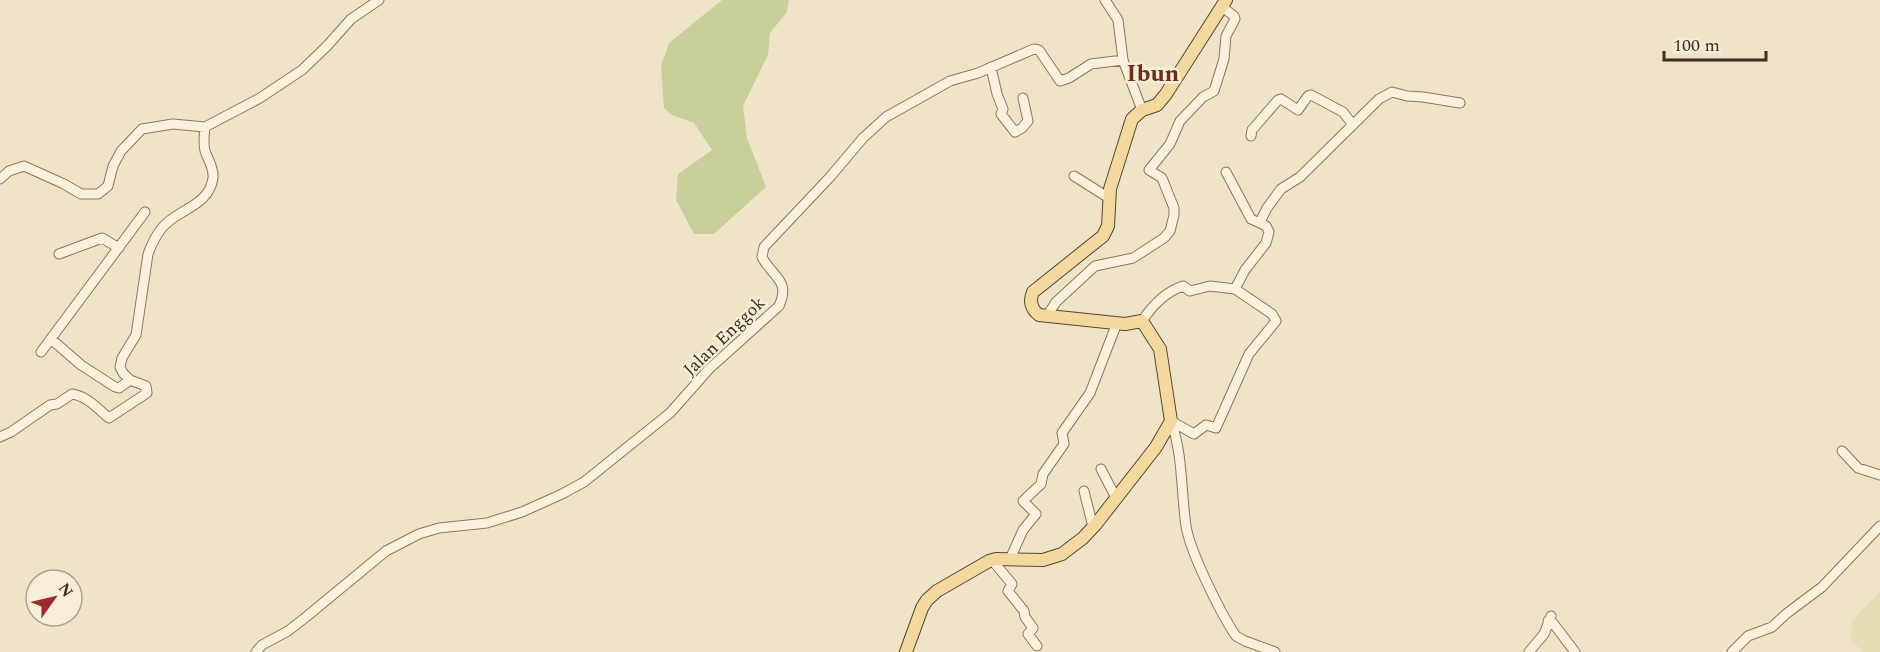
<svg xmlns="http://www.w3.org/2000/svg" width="1880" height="652" viewBox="0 0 1880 652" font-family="Spectral,serif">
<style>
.farmland{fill:#e6deb5}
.green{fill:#c9cf9b}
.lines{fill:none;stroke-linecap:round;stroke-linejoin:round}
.minor-casing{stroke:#8d765c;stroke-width:11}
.major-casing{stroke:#5b4430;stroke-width:14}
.minor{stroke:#faf1dc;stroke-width:9}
.major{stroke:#f3d9a0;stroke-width:12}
.labels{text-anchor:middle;stroke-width:5;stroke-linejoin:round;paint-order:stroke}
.street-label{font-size:18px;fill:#3d2e20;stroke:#f7eed8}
.district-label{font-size:24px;font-weight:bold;fill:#6b2e1e;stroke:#f7eed8}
</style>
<rect width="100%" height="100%" fill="#f0e4c8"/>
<path class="farmland" d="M 1880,592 L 1880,652 L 1864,652 L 1851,641 L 1852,620 Z"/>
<path class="green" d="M 722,0 L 789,0 L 787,12 L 770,33 L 768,55 L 743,106 L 747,138 L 766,187 L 714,234 L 694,234 L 676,200 L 678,174 L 712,150 L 694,123 L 672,115 L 664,108 L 661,66 L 669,43 Z"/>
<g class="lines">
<g class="minor-casing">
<path id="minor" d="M 1105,0 L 1118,20 L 1123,60 L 1142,110
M 991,67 L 997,94 L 1003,109 L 1001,114 L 1015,132 L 1022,128 L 1028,121 L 1023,98
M 1251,136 L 1252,130 L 1278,100 L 1281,99 L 1298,110 L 1308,96 L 1311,95 L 1343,112 L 1353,125
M 1226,172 L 1251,219 L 1262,224
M 1074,176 L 1109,198
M 0,179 L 9,171 L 24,166 L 64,184 L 81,194 L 98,194 L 108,186 L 113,166 L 121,151 L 142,129 L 173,124 L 205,127 L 260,98 L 302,70 L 327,46 L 351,19 L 379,0
M 59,254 L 102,238 L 119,248
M 1047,316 L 1056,302 L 1095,266 L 1133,258 L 1164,238 L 1170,231 L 1174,215 L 1174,208 L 1162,178 L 1149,170 L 1170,144 L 1180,121 L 1203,97 L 1214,91 L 1224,59 L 1226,36 L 1235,19 L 1234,16 L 1221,6
M 1142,321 C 1152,306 1165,292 1183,286 L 1190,291 L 1210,286 L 1235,289 L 1245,270 L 1266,243 L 1269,232 L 1266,226 L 1262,224 L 1261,220 L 1267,208 L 1281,189 L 1300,177 L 1379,99 L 1392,92 L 1407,96 L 1423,97 L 1460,103
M 51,339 L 81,365 L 115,387 L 119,388 L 130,380
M 41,352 L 145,212
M 1171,421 C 1183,455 1181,491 1186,526 C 1190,552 1221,614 1236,636 L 1245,641 L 1275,652
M 1171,421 L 1194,434 L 1206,425 L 1216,428 L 1249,354 L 1276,321 L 1272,314 L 1235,289
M 0,437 L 11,432 L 50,405 L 57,404 L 72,394 C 87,396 98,409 109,418 L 147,393 L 146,386 L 130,380 L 123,373 L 120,367 L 122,358 L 136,335 L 148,254 C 151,246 155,237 161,229 C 176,209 209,207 213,178 C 214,167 208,160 205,151 C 203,143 204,135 205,127
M 1842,451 L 1858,468 L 1880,475
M 1101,469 L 1116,498
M 1084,491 L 1093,527
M 1010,559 L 1023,530 L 1036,514 L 1023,501 L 1041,484 L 1043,474 L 1064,444 L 1062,433 L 1090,393 L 1117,323
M 992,560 L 1012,584 L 1008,591 L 1024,611 L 1025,617 L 1033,628 L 1028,634 L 1037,646
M 1548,621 L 1553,623 L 1575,652
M 256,652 L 262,645 L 288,631 L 306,617 L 386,551 L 419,534 L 439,528 L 487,523 L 522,512 L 562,494 L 584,482 L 670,413 L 709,369 L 779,306 C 791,280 772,277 762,257 L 764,247 L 830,177 L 863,138 L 886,117 L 950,81 L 978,73 L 1034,49 L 1039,50 L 1060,81 L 1069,78 L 1091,64 L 1123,60
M 1529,652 L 1544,634 L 1551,616
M 1732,652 L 1748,636 L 1772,627 L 1786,614 L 1822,587 L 1880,526"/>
</g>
<g class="major-casing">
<path id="major" d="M 906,652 L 922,608 L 927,600 L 937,591 L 989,561 L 996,559 L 1043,560 L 1062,554 L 1083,538 L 1096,524 L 1156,447 L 1171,421 L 1160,349 L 1142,321 L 1125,324 L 1039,315 C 1031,309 1029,301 1033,292 L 1103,236 L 1108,226 L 1110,189 L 1132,119 L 1142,110 L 1157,105 L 1166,94 L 1226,0"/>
</g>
<use href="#minor" class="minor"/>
<use href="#major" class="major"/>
</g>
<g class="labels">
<g class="street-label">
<text transform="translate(724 336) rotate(-44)" y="6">Jalan Enggok</text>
</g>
<g class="district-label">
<text x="1153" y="81">Ibun</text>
</g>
</g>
<g transform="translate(54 598) rotate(56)"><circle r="28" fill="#f7eed8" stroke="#ada18e" stroke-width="1.5"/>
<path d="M0-4.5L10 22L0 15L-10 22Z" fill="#9e2a2b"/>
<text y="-9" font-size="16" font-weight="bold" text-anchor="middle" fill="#3d2e20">N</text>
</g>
<path d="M1664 51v9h102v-9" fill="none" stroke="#3d2e20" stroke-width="3"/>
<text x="1673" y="51" font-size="18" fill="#3d2e20" stroke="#f7eed8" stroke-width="4.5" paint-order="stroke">100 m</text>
</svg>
